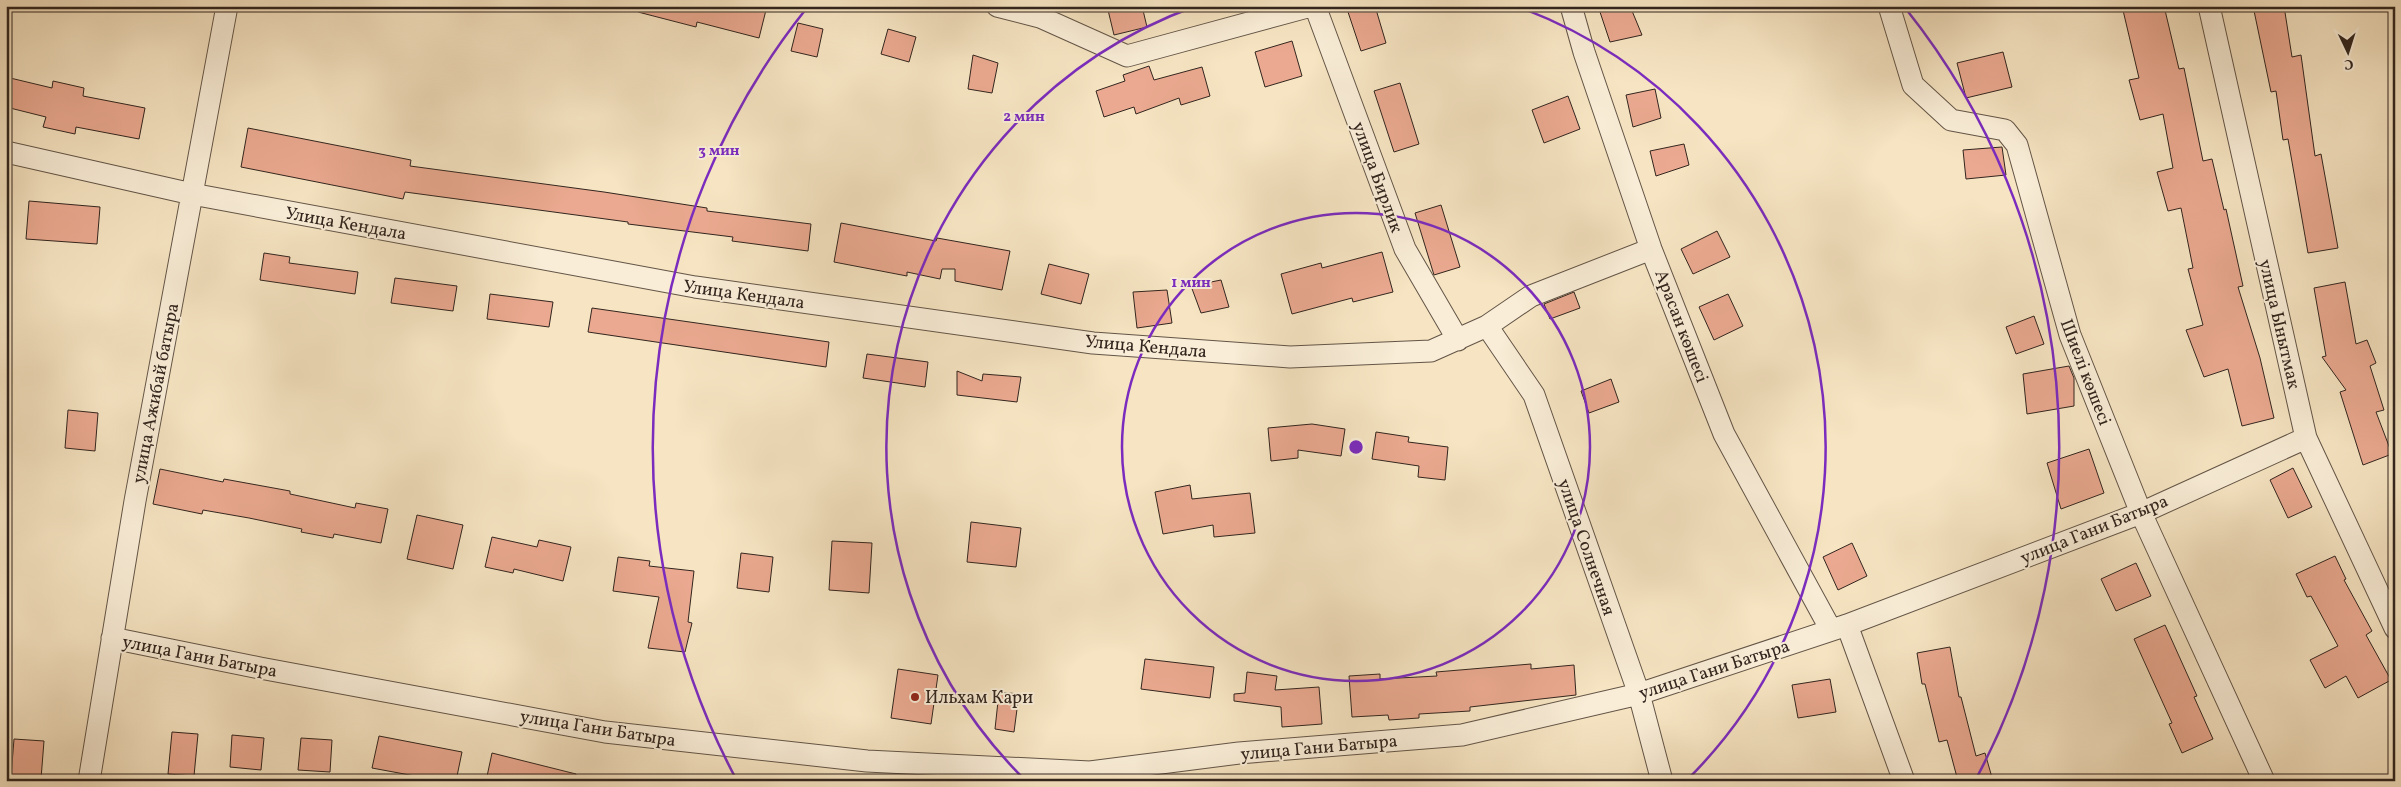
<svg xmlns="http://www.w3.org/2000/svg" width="2401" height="787" viewBox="0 0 2401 787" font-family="Vollkorn,serif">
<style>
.building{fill:#eaa990;stroke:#32251e}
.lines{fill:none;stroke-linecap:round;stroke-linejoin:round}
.street-casing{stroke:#635547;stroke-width:23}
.street{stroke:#f9edd7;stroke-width:21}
.ring{fill:none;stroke:#7b2cbf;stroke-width:2.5}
.poi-dot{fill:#8f2418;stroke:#f9edd7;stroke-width:2}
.labels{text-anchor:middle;stroke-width:4;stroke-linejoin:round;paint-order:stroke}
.street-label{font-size:18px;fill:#32251e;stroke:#f9edd7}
.poi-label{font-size:18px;fill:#32251e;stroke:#f9edd7;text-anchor:start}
.centre{fill:#7b2cbf;stroke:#f9edd7;stroke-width:2.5}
.ring-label{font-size:15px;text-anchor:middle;font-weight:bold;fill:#7b2cbf;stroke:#f9edd7;stroke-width:4;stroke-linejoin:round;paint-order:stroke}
</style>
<rect width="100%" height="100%" fill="#f6e4c2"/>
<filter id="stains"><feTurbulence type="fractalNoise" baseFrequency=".004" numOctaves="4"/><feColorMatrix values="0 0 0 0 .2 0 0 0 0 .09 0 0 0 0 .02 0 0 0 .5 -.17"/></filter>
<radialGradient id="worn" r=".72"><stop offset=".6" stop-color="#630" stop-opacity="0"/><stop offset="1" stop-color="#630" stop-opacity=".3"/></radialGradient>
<path class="building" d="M 638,6 L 767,6 L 759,38 L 697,22 L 696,27 L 638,12 Z
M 1121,6 L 1142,6 L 1147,27 L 1114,35 L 1108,10 Z
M 1346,6 L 1375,6 L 1386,43 L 1361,51 Z
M 1598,6 L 1630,6 L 1642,35 L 1610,42 Z
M 2122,6 L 2164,6 L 2179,69 L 2184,68 L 2203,161 L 2212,159 L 2224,210 L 2226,209 L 2243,286 L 2238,287 L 2260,358 L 2274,418 L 2242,426 L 2228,369 L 2204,377 L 2186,330 L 2203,325 L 2188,269 L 2193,268 L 2181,208 L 2168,211 L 2157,172 L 2173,168 L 2163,114 L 2140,120 L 2129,80 L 2139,78 Z
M 2253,6 L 2284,6 L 2292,57 L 2301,55 L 2315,156 L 2321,154 L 2338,248 L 2308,253 L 2288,139 L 2283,140 L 2276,91 L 2271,92 Z
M 798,23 L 823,29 L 817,57 L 791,51 Z
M 888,29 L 916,37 L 909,62 L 881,54 Z
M 1292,41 L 1302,76 L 1265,87 L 1255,52 Z
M 2003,52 L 2012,87 L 1966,98 L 1957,63 Z
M 973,55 L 998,63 L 992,93 L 968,89 Z
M 1149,66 L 1154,80 L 1202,67 L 1210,96 L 1181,105 L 1179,98 L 1136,114 L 1134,107 L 1104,117 L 1096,91 L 1125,81 L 1123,75 Z
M 6,77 L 52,88 L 53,81 L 84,88 L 83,96 L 145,108 L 139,139 L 76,127 L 75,134 L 43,127 L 46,117 L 6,107 Z
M 1400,83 L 1419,144 L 1394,152 L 1374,91 Z
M 1655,89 L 1661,118 L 1633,127 L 1626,95 Z
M 1568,96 L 1580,129 L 1544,143 L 1532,110 Z
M 248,128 L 411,160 L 410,166 L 604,192 L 707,208 L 707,211 L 811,224 L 808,251 L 732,241 L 733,237 L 628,224 L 628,222 L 405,192 L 403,199 L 241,167 Z
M 1684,144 L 1689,165 L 1656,176 L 1650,151 Z
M 2002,147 L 2006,175 L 1966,179 L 1963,150 Z
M 29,201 L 100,207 L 97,244 L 26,239 Z
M 1441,205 L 1460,267 L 1434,275 L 1415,213 Z
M 841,223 L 936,241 L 937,238 L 1010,251 L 1002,290 L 955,281 L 955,269 L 942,269 L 940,279 L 907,272 L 907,276 L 834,262 Z
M 1717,231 L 1730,257 L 1693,274 L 1681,249 Z
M 1382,252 L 1393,292 L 1353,302 L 1352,298 L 1292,314 L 1281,274 L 1321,263 L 1322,268 Z
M 264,253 L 290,257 L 289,263 L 358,272 L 355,294 L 260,280 Z
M 1049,264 L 1089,274 L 1081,304 L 1041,294 Z
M 395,278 L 457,286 L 453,311 L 391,303 Z
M 1221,280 L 1229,307 L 1201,313 L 1191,286 Z
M 2345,282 L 2356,344 L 2367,340 L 2376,363 L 2370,366 L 2384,410 L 2376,412 L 2392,454 L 2363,465 L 2340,392 L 2346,390 L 2322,357 L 2326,356 L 2314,288 Z
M 1167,290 L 1172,323 L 1137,328 L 1133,292 Z
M 1574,292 L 1580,308 L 1550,319 L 1544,304 Z
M 490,294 L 553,302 L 549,327 L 487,319 Z
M 1728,294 L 1743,326 L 1714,340 L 1699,307 Z
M 592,308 L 829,342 L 826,367 L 588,332 Z
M 2034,316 L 2044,344 L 2016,354 L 2006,327 Z
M 867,354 L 928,362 L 925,387 L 863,378 Z
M 2069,366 L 2074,378 L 2074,406 L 2027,414 L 2023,374 Z
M 957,371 L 982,381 L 983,374 L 1021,377 L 1017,402 L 957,395 Z
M 1611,379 L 1619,402 L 1589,413 L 1581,391 Z
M 68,410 L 98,413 L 95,451 L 65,448 Z
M 1312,424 L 1345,429 L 1341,456 L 1298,450 L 1298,458 L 1271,461 L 1268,428 Z
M 1376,432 L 1409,437 L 1408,442 L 1448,447 L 1445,480 L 1418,477 L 1419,466 L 1372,459 Z
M 2089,449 L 2104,493 L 2061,509 L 2047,463 Z
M 2293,468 L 2312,507 L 2288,518 L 2270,480 Z
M 160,469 L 223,482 L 224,479 L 290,491 L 290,494 L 355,508 L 356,503 L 388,509 L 381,543 L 334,534 L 333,538 L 301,532 L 302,529 L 249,518 L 203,510 L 202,514 L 153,504 Z
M 1190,485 L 1192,499 L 1250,493 L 1255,533 L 1214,537 L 1213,525 L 1163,534 L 1155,492 Z
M 417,515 L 463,525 L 453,569 L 407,559 Z
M 971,522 L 1021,528 L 1016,567 L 967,562 Z
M 492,537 L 537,547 L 539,540 L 571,547 L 563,581 L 514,569 L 513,573 L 485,567 Z
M 832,541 L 872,543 L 869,593 L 829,590 Z
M 1852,543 L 1867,576 L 1838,590 L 1823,557 Z
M 741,553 L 773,557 L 769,592 L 737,588 Z
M 2335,556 L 2346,579 L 2344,580 L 2372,631 L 2366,635 L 2391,680 L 2358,698 L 2346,676 L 2325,688 L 2310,660 L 2338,646 L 2311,596 L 2307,597 L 2296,574 Z
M 618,557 L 650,561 L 649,566 L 694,571 L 688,622 L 692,623 L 685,652 L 648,648 L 659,597 L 613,591 Z
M 2136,563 L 2151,596 L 2116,611 L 2101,579 Z
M 2165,625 L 2197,696 L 2194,697 L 2213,739 L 2182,753 L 2169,724 L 2172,723 L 2134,639 Z
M 1950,647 L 1959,697 L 1961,697 L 1976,756 L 1985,753 L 1993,781 L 1958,781 L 1947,740 L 1939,742 L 1925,684 L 1922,684 L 1917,653 Z
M 1145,659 L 1214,667 L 1210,698 L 1141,689 Z
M 1531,664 L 1531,669 L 1574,665 L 1576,695 L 1470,707 L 1470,711 L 1419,714 L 1419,718 L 1389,720 L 1388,715 L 1352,717 L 1349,676 L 1380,674 L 1380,679 L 1437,676 L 1436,672 Z
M 898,669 L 938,675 L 931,724 L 891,718 Z
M 1247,672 L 1277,676 L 1275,690 L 1319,687 L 1322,724 L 1282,727 L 1281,707 L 1234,701 L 1234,694 L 1245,693 Z
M 1830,679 L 1836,712 L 1798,718 L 1792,685 Z
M 999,692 L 1019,694 L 1014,732 L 995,729 Z
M 172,732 L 198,734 L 194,776 L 168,774 Z
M 232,735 L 264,738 L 261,770 L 230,767 Z
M 379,736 L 462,752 L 456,781 L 442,781 L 372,768 Z
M 301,738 L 332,740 L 330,772 L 298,770 Z
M 14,739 L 44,741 L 41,779 L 11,777 Z
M 492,753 L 576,774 L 575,781 L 486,781 Z"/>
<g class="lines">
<g class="street-casing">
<path id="street" d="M 997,6 L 1040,17 L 1127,56 L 1311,6
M 1315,6 L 1405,249 L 1458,340
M 1571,6 L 1584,52 L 1651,249 L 1724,434 L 1831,630
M 1889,6 L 1913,85 L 1951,120 L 2005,130 L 2017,145 L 2070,335 L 2141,513 L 2264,781
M 2209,6 L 2306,438 L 2395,628
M 6,152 L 192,194 L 695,287 L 1093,343 L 1290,357 L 1431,351 L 1487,326 L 1531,296 L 1651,249
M 1487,326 L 1534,395 L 1639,694 L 1662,781
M 1847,625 L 1904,781
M 112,638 L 260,668 L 605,732 L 867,761 L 1090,772 L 1239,753 L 1462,735 L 1639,694 L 1847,625 L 2141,513 L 2306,438
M 89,781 L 135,501 L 227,6"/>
</g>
<use href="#street" class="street"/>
</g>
<g class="ring">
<circle cx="1356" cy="447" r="234"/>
<path d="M1024 779A469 469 0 0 1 1196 6M1516 6A469 469 0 0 1 1688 779"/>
<path d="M735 777A703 703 0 0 1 806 9M1906 9A703 703 0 0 1 1977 777"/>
</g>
<circle class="poi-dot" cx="915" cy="697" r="5"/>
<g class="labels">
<g class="street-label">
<text transform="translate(1378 177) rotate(70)" y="6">улица Бирлик</text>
<text transform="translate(346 223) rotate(10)" y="6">Улица Кендала</text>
<text transform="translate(744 294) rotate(8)" y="6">Улица Кендала</text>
<text transform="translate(2280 324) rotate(77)" y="6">улица Ынытмак</text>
<text transform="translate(1682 326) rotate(69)" y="6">Арасан көшесі</text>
<text transform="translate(1146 346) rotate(5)" y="6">Улица Кендала</text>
<text transform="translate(2086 372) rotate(69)" y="6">Шиелі көшесі</text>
<text transform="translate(155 393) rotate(-79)" y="6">улица Ажибай батыра</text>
<text transform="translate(2094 529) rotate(-22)" y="6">улица Гани Батыра</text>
<text transform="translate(1587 547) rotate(71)" y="6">улица Солнечная</text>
<text transform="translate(200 656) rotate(11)" y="6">улица Гани Батыра</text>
<text transform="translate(1714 669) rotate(-18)" y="6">улица Гани Батыра</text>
<text transform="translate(598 728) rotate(9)" y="6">улица Гани Батыра</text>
<text transform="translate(1319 747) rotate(-5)" y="6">улица Гани Батыра</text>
</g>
<g class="poi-label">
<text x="925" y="703">Ильхам Кари</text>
</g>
</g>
<circle cx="1356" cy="447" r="8" class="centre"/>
<g class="ring-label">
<text x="1024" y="121">2 мин</text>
<text x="719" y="155">3 мин</text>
<text x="1191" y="287">1 мин</text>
</g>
<rect width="2401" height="787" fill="none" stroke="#f6e4c2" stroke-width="25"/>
<rect x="8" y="8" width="2386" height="772" fill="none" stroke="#32251e" stroke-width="2.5"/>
<rect x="12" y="12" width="2376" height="762" fill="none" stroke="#32251e"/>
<g transform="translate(2348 52) rotate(176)" stroke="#f9edd7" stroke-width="4" paint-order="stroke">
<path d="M0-4L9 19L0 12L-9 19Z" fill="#32251e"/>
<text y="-8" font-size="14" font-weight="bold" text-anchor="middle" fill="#32251e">С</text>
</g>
<rect width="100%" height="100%" filter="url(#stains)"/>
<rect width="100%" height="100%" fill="url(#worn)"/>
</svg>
